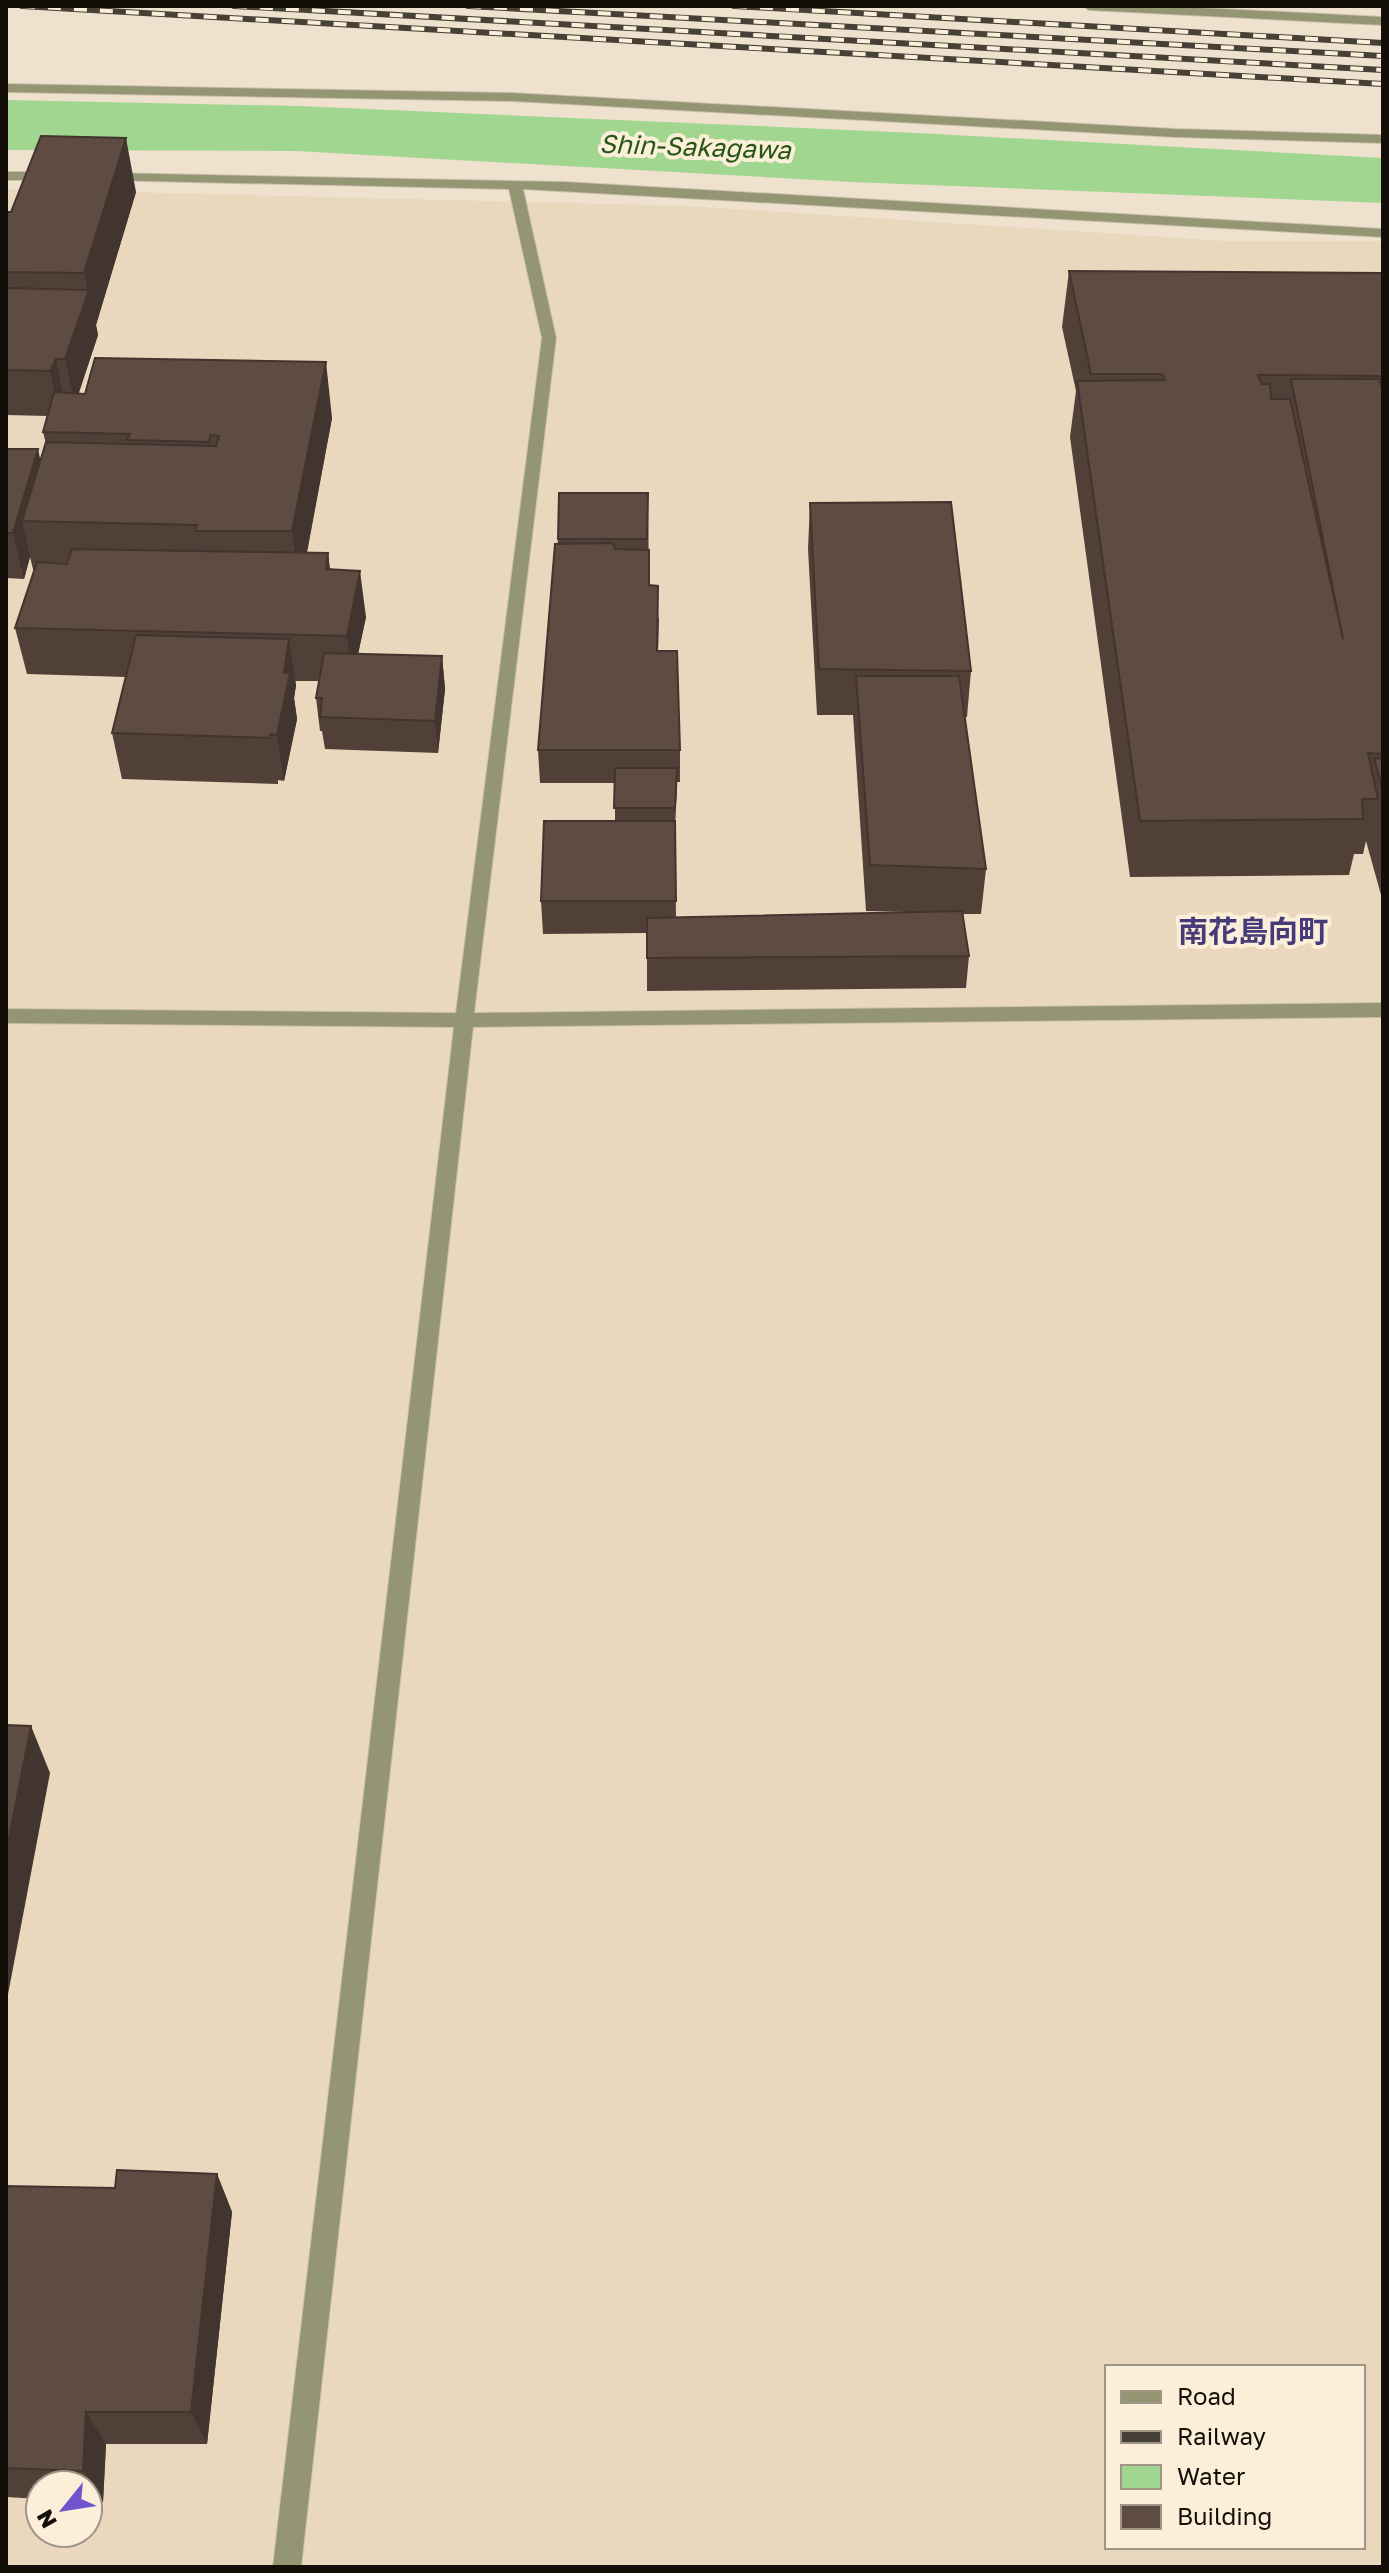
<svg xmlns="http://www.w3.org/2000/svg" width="1389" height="2573" viewBox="0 0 1389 2573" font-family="'Golos Text','Noto Sans JP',sans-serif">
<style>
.built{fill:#e9d8bd;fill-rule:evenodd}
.water{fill:#a0d690}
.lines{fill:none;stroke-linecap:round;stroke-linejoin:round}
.minor-casing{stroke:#cbbfad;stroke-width:2}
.minor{fill:#949572;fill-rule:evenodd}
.rail-casing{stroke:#464036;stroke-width:6}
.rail{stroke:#fcefda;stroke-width:4;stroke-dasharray:13;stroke-linecap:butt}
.wall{fill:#514038}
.shaded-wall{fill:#42342e}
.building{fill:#5e4b41;stroke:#42342e;stroke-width:2}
.labels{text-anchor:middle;stroke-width:8;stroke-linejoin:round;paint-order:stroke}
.far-water-label{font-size:26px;font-style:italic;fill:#265814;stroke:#fcefda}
.neighbourhood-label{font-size:30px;font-weight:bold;fill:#463b78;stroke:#fcefda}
</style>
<rect width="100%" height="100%" fill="#eee1cd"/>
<path class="built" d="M 6,189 L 687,206 L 1226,241 L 1383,241 L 1383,2567 L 6,2567 ZM 1107,2367 L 1363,2367 L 1363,2547 L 1107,2547 ZM 40,2485 L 88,2485 L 88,2533 L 40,2533 Z"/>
<path class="water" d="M 6,100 L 298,106 L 917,133 L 1383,158 L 1383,203 L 852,182 L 296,151 L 6,150 Z"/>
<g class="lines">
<g class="minor-casing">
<path id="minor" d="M 1083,6 L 1163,6 L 1383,17 L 1383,25 L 1089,10 Z
M 6,84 L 512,93 L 1175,129 L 1383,135 L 1383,143 L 1175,137 L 512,101 L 6,92 Z
M 6,172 L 52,172 L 59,176 L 52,180 L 6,180 Z
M 108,173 L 564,182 L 1383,229 L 1383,237 L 523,189 L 556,338 L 474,1013 L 1383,1003 L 1383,1017 L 473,1027 L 301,2567 L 273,2567 L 454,1027 L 6,1023 L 6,1009 L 456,1013 L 542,338 L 509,189 L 103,180 L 103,174 Z"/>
</g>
<use href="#minor" class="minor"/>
<g class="rail-casing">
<path id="rail" d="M 22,6 L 1383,84
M 234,6 L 1383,70
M 468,6 L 1383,56
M 734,6 L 1383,43"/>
</g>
<use href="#rail" class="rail"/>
</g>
<path class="wall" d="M 136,192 L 96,325 L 98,335 L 78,394 L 332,418 L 307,553 L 328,553 L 330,570 L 366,617 L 358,654 L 442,656 L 445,689 L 438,753 L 325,749 L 322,731 L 320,731 L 316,698 L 319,681 L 295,681 L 296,685 L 294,698 L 297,719 L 284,781 L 278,780 L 278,784 L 122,779 L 112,733 L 126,677 L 27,674 L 15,628 L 34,573 L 30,557 L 24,579 L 6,578 L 6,449 L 40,462 L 46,444 L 43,432 L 48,416 L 6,415 L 6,212 Z
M 1069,271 L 1383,273 L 1383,902 L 1366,841 L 1363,854 L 1354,854 L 1349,875 L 1130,877 L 1070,437 L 1076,391 L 1062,327 Z
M 648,493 L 649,585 L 659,619 L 658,651 L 680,750 L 680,782 L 677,782 L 675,823 L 676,918 L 911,912 L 866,911 L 853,715 L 817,715 L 808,549 L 810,503 L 971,671 L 967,717 L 965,717 L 986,869 L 981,914 L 963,914 L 969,956 L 966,988 L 647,991 L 647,933 L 543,934 L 541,901 L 615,821 L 615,783 L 540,783 L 538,750 L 558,539 Z
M 217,2174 L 232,2212 L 207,2444 L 106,2444 L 103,2502 L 88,2501 L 88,2485 L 40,2485 L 40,2499 L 6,2497 L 6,2186 L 115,2188 Z"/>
<path class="shaded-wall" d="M 126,138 L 136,192 L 96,325 L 98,335 L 75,405 L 65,359 L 88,293 L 84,273 Z
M 56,359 L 65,404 L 60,416 L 50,371 Z
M 326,362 L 332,418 L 300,587 L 292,531 Z
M 38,449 L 48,495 L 22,521 L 30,557 L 24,579 L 13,533 Z
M 328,553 L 333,599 L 326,569 Z
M 360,571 L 366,617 L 352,682 L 347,636 Z
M 289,639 L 296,685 L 294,698 L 297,719 L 284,781 L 277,735 Z
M 442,656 L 445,689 L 438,753 L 435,721 Z
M 677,768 L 677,785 L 675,825 L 675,808 Z
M 31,1726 L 50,1773 L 6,2005 L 6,1853 Z
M 217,2174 L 232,2212 L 207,2444 L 191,2412 Z
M 86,2412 L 106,2444 L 103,2502 L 83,2471 Z"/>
<path class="building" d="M 41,136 L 126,138 L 84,273 L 6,272 L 6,212 L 11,212 Z
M 1069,271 L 1383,273 L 1383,376 L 1258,375 L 1262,384 L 1270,384 L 1271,399 L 1290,399 L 1343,639 L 1291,379 L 1379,379 L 1383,392 L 1383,754 L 1368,753 L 1378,799 L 1362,799 L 1363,819 L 1140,821 L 1077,381 L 1165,380 L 1162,374 L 1091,374 Z
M 6,288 L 89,290 L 65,359 L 56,359 L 50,371 L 6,370 Z
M 95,358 L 326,362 L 292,531 L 195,531 L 197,525 L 22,521 L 46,442 L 216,446 L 219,436 L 210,435 L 209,442 L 127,440 L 130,434 L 43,432 L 54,392 L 85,394 Z
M 6,449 L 38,449 L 13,533 L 6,533 Z
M 559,493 L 648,493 L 647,539 L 558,539 Z
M 951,502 L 971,671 L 819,669 L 810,503 Z
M 613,543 L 615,549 L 649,550 L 649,585 L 658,586 L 657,651 L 677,651 L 680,750 L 538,750 L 555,544 Z
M 72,549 L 328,553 L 326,569 L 360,571 L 347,636 L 15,628 L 37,562 L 67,564 Z
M 136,635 L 289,639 L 284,673 L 290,673 L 277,735 L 270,734 L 270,738 L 112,733 Z
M 324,653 L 442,656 L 435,721 L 320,717 L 322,698 L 316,698 Z
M 856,676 L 959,676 L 986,869 L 870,865 Z
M 1374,758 L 1383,759 L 1383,791 Z
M 615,768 L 677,768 L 675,808 L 614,808 Z
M 544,821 L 675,821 L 676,901 L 541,901 Z
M 962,911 L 969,956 L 647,958 L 647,918 Z
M 6,1725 L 31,1726 L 6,1853 Z
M 117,2170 L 217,2174 L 191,2412 L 86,2412 L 83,2471 L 6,2468 L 6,2186 L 115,2188 Z"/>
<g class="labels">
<g class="far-water-label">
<text transform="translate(695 147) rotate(2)" y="9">Shin-Sakagawa</text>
</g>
<g class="neighbourhood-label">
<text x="1253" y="942">南花島向町</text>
</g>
</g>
<rect width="1389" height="2573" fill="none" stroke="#130f08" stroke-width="16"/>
<rect x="1105" y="2365" width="260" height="184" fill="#fcefda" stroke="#9f9586" stroke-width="2"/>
<rect x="1121" y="2391" width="40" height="12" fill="#949572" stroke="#9f9586" stroke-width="2"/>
<text x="1177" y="2405" font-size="24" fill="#130f08">Road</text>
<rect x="1121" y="2431" width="40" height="12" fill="#464036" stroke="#9f9586" stroke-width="2"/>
<text x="1177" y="2445" font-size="24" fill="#130f08">Railway</text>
<rect x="1121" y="2465" width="40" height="24" fill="#a0d690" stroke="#9f9586" stroke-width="2"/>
<text x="1177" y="2485" font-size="24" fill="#130f08">Water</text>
<rect x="1121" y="2505" width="40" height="24" fill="#5e4b41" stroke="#9f9586" stroke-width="2"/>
<text x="1177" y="2525" font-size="24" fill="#130f08">Building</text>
<g transform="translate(64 2509) rotate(240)"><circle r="38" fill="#fcefda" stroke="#9f9586" stroke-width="2"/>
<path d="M0-6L14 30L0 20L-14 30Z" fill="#7054ce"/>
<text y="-12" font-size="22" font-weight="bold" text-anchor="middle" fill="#130f08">N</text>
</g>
</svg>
